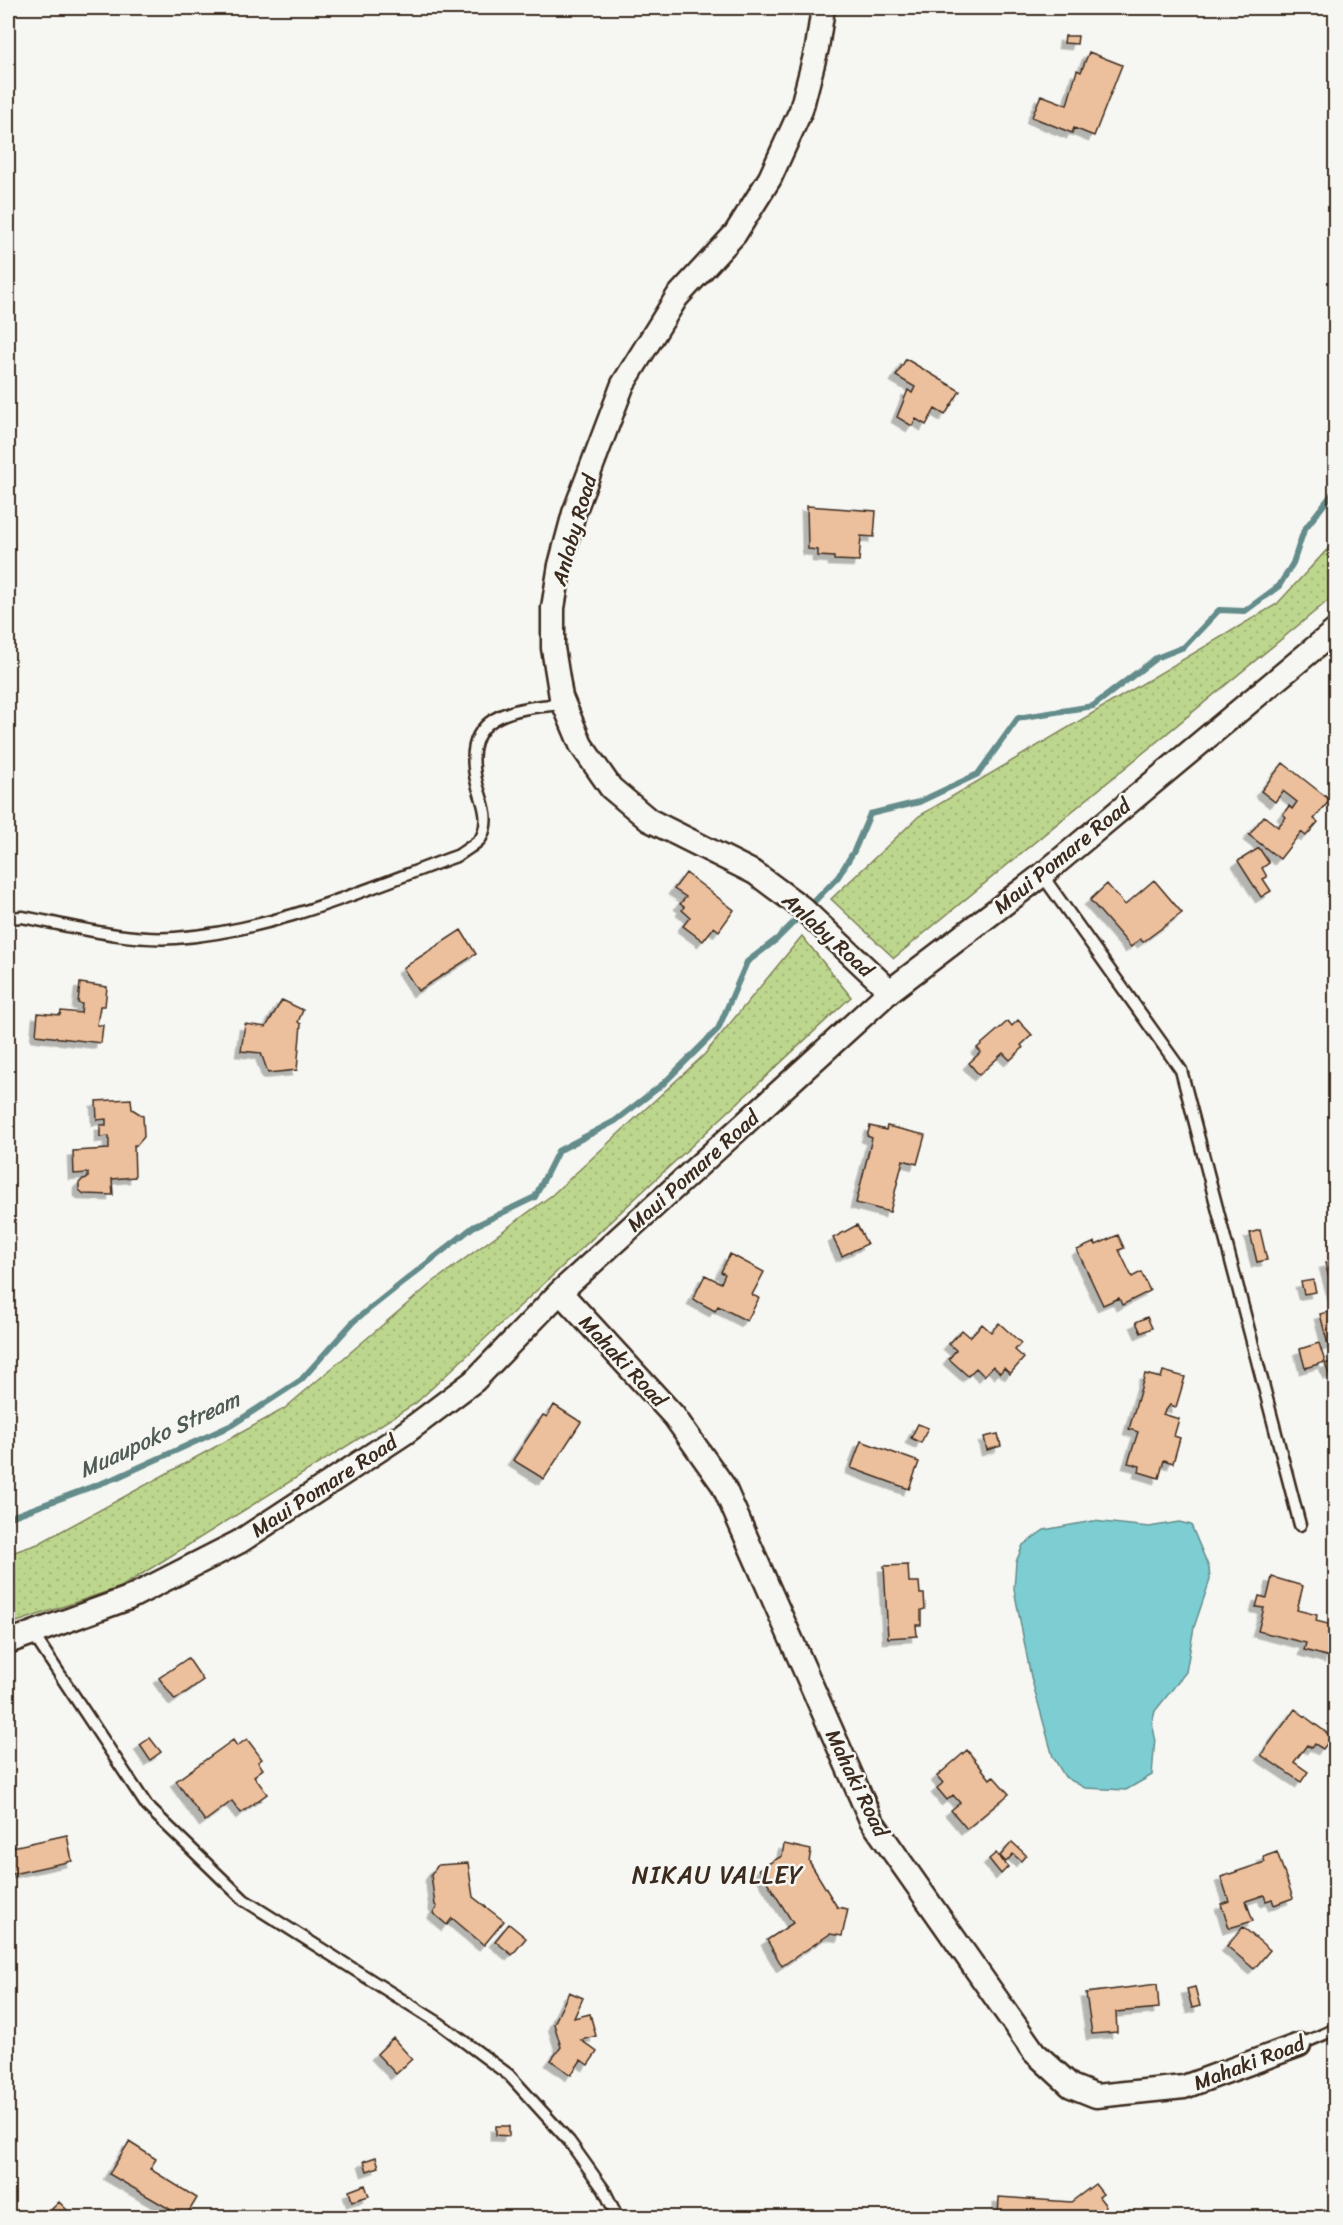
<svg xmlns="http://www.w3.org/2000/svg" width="1343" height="2225" viewBox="0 0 1343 2225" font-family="Sriracha,sans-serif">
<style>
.park{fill:url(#park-dots);stroke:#7c8056;stroke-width:1.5}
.water{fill:#7dced3;stroke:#638c8b;stroke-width:1.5}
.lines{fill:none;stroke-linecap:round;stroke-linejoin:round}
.stream{stroke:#638c8b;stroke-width:6}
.building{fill:#edc09d;stroke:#3b2a1e;stroke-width:1.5;filter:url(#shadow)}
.service-casing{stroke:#3b2a1e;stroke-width:15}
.minor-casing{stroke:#3b2a1e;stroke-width:27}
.service{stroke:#f6f6f2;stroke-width:10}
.minor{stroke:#f6f6f2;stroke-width:22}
.labels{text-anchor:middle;stroke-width:5;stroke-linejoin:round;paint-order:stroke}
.street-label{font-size:21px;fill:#3b2a1e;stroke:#f6f6f2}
.water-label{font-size:22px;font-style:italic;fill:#4f5b54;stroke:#f6f6f2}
.quarter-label{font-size:24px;letter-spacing:1.5px;fill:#3b2a1e;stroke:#f6f6f2}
</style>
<defs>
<pattern id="park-dots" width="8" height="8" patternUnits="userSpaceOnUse" patternTransform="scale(1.5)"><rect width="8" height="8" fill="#bdd68d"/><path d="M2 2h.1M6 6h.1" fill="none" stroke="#a3b879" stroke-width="1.8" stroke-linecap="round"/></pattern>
<filter id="shadow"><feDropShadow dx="-5.5" dy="5.5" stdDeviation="0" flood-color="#0004"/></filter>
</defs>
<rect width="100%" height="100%" fill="#f6f6f2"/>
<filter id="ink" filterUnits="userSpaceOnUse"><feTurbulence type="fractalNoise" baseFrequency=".0167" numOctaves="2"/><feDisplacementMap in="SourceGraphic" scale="12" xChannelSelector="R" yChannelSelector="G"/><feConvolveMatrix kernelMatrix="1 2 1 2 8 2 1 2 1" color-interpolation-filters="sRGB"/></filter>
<g filter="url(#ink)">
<path class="park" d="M 1335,541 L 1335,595 L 894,958 L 831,899 L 919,816 L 1277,604 Z
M 802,936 L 851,997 L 416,1403 L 121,1587 L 8,1625 L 8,1554 L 38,1544 L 284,1409 L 433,1282 L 552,1195 L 704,1055 Z"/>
<path class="water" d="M 1093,1521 L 1149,1527 L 1179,1522 L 1191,1525 L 1209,1568 L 1210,1580 L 1194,1627 L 1186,1672 L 1155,1711 L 1152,1723 L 1155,1737 L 1152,1775 L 1126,1790 L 1085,1788 L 1065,1777 L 1053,1757 L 1031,1677 L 1014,1589 L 1016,1562 L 1023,1545 L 1044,1530 Z"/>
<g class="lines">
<path class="stream" d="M 809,907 L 838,877 L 854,851 L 870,814 L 919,802 L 978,774 L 1018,718 L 1093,706 L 1156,658 L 1184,647 L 1219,610 L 1245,611 L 1279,586 L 1293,563 L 1304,530 L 1336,489
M 8,1518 L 118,1477 L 232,1425 L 301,1380 L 354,1321 L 473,1227 L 535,1197 L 558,1151 L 615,1121 L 663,1084 L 718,1029 L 747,962 L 777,939 L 802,914"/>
</g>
<path class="building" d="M 1065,36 L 1078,36 L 1077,44 L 1064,43 Z
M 1089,52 L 1122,65 L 1094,136 L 1074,128 L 1072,133 L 1032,117 L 1041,95 L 1067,105 L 1077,70 L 1081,72 Z
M 906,359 L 960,391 L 945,415 L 935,409 L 926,425 L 916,419 L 912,426 L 897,417 L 908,390 L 912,393 L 915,387 L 896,376 Z
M 807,506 L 876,511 L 874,537 L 861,536 L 859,561 L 834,560 L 834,557 L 818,556 L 818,550 L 808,549 Z
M 1283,763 L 1330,800 L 1314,819 L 1318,822 L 1306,836 L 1301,832 L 1280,859 L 1249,835 L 1264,816 L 1278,827 L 1286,817 L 1283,814 L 1289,806 L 1292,809 L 1297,802 L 1283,791 L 1275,802 L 1261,791 Z
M 1259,848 L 1269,863 L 1262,868 L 1267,877 L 1263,879 L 1271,891 L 1261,897 L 1238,861 Z
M 686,873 L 734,910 L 719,931 L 714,927 L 703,941 L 683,926 L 690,917 L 682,910 L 684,907 L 680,904 L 686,897 L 674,889 Z
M 1154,880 L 1182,913 L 1143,942 L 1140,939 L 1131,947 L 1090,900 L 1107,884 L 1125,905 Z
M 461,930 L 476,954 L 418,991 L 403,968 Z
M 80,983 L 107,987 L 105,1006 L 100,1006 L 97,1025 L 103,1025 L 101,1043 L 36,1035 L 38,1013 L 60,1015 L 61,1011 L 81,1013 L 82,1004 L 78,1003 Z
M 282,1000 L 303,1010 L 298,1022 L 301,1024 L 297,1070 L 268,1073 L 261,1053 L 241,1051 L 245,1024 L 266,1027 Z
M 1018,1020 L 1032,1035 L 1021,1045 L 1023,1048 L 1010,1060 L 1003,1053 L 979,1075 L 969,1063 L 981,1052 L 977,1048 L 1008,1021 L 1012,1026 Z
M 131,1099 L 132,1109 L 143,1116 L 144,1137 L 137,1145 L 134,1145 L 135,1177 L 112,1179 L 113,1195 L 84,1194 L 79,1190 L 79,1183 L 83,1179 L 88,1178 L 88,1173 L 74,1174 L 73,1151 L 109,1149 L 109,1136 L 100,1137 L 100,1125 L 106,1125 L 106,1119 L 97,1120 L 96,1101 Z
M 870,1126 L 886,1130 L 887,1126 L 925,1135 L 917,1164 L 903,1160 L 890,1212 L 856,1203 L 872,1138 L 867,1136 Z
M 857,1225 L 867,1244 L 842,1256 L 833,1238 Z
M 1260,1230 L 1267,1260 L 1257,1262 L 1250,1233 Z
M 1118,1235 L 1124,1248 L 1119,1250 L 1132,1277 L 1141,1272 L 1150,1291 L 1122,1305 L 1119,1298 L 1103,1305 L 1077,1250 L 1095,1242 L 1096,1245 Z
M 730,1254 L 764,1272 L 752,1295 L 759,1298 L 747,1321 L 718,1306 L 715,1311 L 693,1299 L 705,1275 L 721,1283 L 725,1274 L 721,1272 Z
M 1336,1260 L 1336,1304 L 1325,1263 Z
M 1313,1280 L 1316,1292 L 1304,1294 L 1301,1282 Z
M 1336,1310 L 1336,1343 L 1328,1345 L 1320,1314 Z
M 1147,1317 L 1152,1328 L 1141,1333 L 1136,1322 Z
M 999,1323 L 1021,1343 L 1015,1350 L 1024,1358 L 1010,1374 L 1004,1368 L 1000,1373 L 993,1366 L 984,1376 L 976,1368 L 968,1376 L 949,1359 L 956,1350 L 949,1344 L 962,1330 L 970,1337 L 982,1324 L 991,1332 Z
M 1319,1343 L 1325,1362 L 1305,1368 L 1300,1349 Z
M 1336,1360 L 1336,1371 L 1329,1374 L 1325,1364 Z
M 1163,1371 L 1185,1377 L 1176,1407 L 1170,1405 L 1163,1414 L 1179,1419 L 1174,1436 L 1180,1438 L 1173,1463 L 1164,1460 L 1159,1478 L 1139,1472 L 1140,1466 L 1128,1463 L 1138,1432 L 1129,1429 L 1145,1374 L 1161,1378 Z
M 554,1405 L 581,1422 L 544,1479 L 513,1460 L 543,1415 L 547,1417 Z
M 918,1424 L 928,1428 L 921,1443 L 911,1438 Z
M 998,1434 L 1001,1446 L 987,1450 L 984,1437 Z
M 861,1441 L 919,1462 L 909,1489 L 851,1468 Z
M 908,1565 L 909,1582 L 919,1582 L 920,1594 L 924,1594 L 925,1609 L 921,1610 L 921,1625 L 916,1625 L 917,1636 L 888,1638 L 884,1566 Z
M 1272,1577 L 1303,1586 L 1297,1610 L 1317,1615 L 1316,1621 L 1336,1626 L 1336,1648 L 1332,1647 L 1330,1657 L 1304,1650 L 1306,1643 L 1258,1631 L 1264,1608 L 1256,1607 L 1259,1596 L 1267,1598 Z
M 188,1658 L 203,1680 L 175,1700 L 159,1678 Z
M 1295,1709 L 1332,1737 L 1323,1749 L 1315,1744 L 1312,1748 L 1307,1745 L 1294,1762 L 1308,1772 L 1301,1782 L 1261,1755 Z
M 150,1738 L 161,1752 L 150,1760 L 140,1745 Z
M 247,1739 L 262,1759 L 258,1762 L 263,1769 L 254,1776 L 267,1794 L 241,1813 L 232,1801 L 205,1821 L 176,1781 L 233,1740 L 237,1746 Z
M 967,1750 L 990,1779 L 993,1776 L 1009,1794 L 967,1829 L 951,1810 L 960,1803 L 953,1795 L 947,1800 L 937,1788 L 943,1783 L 937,1776 Z
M 67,1835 L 72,1861 L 8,1875 L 8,1848 Z
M 1012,1842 L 1026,1855 L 1021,1861 L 1013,1854 L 1006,1862 L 1000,1856 Z
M 784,1844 L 811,1850 L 809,1861 L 837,1907 L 848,1909 L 842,1936 L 830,1934 L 782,1966 L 767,1940 L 793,1923 L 759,1869 L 782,1856 Z
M 1277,1852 L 1293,1898 L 1274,1905 L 1272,1899 L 1266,1901 L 1264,1895 L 1246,1901 L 1253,1921 L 1229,1928 L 1221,1904 L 1229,1901 L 1221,1877 L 1265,1862 L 1263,1857 Z
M 996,1853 L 1008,1867 L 1001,1874 L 989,1859 Z
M 468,1863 L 473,1897 L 504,1921 L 484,1945 L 452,1918 L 447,1925 L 433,1913 L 437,1907 L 435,1905 L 431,1875 L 438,1865 Z
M 509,1924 L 526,1938 L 512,1955 L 495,1941 Z
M 1243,1927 L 1270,1950 L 1254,1969 L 1227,1946 Z
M 1157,1984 L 1159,2008 L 1116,2012 L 1117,2032 L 1092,2034 L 1086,1993 Z
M 1195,1987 L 1200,2006 L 1192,2008 L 1187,1989 Z
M 569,1992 L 583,1998 L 574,2018 L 590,2014 L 596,2036 L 581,2040 L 597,2052 L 588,2065 L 581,2060 L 571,2075 L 551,2060 L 561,2047 L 554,2024 Z
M 393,2038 L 412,2059 L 396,2074 L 377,2054 Z
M 496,2126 L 509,2126 L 509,2136 L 496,2135 Z
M 129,2142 L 156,2159 L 150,2169 L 197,2198 L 185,2218 L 109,2174 Z
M 376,2157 L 379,2167 L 367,2171 L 364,2161 Z
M 1095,2184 L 1103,2194 L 1099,2197 L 1106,2206 L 1093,2218 L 998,2218 L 999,2197 L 1071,2202 Z
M 365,2185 L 369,2196 L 352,2201 L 349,2191 Z
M 59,2202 L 75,2218 L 60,2218 L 52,2209 Z"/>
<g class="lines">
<g class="service-casing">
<path id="service" d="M 1042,875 L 1181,1070 L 1300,1525
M 8,918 L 22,917 C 72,926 124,941 175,938 C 274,931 366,889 459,855 C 465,850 477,844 481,838 C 491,819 482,801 477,784 C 459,714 512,708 564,704
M 33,1634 L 147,1806 L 244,1900 L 439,2023 L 509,2075 L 569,2141 L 604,2190 L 618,2218
M 1299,2045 L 1336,2029"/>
</g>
<g class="minor-casing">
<path id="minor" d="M 823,8 L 817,48 L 801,110 L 770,178 L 735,234 L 677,297 L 623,384 L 574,513 L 560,565 L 553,608 L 553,648 L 561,697 L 581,745 L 611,788 L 649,820 L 755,873 L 801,907 L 890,991
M 560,1292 L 674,1416 L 723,1485 L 871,1820 L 1034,2052 L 1071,2086 L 1096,2096 L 1184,2087 L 1299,2045
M 8,1642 L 129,1598 L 239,1542 L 405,1433 L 474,1381 L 560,1292 L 890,991 L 1042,875 L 1336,630"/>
</g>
<use href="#service" class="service"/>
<use href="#minor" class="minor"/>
</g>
</g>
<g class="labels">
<g class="street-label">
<text transform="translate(574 530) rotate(-74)" y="7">Anlaby Road</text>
<text transform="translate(1062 856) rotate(-39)" y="7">Maui Pomare Road</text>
<text transform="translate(828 935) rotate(42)" y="7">Anlaby Road</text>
<text transform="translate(693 1171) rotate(-42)" y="7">Maui Pomare Road</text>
<text transform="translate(623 1361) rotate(47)" y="7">Mahaki Road</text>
<text transform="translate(324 1486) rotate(-33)" y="7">Maui Pomare Road</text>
<text transform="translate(857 1783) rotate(64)" y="7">Mahaki Road</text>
<text transform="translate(1249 2063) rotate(-21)" y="7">Mahaki Road</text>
</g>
<g class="water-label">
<text transform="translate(159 1434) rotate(-25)" y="8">Muaupoko Stream</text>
</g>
<g class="quarter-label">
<text x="718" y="1883">NIKAU VALLEY</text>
</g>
</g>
<rect width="1343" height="2225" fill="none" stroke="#f6f6f2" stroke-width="30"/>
<rect x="15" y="15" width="1313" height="2195" fill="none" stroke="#3b2a1e" stroke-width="2" filter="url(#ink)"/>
</svg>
